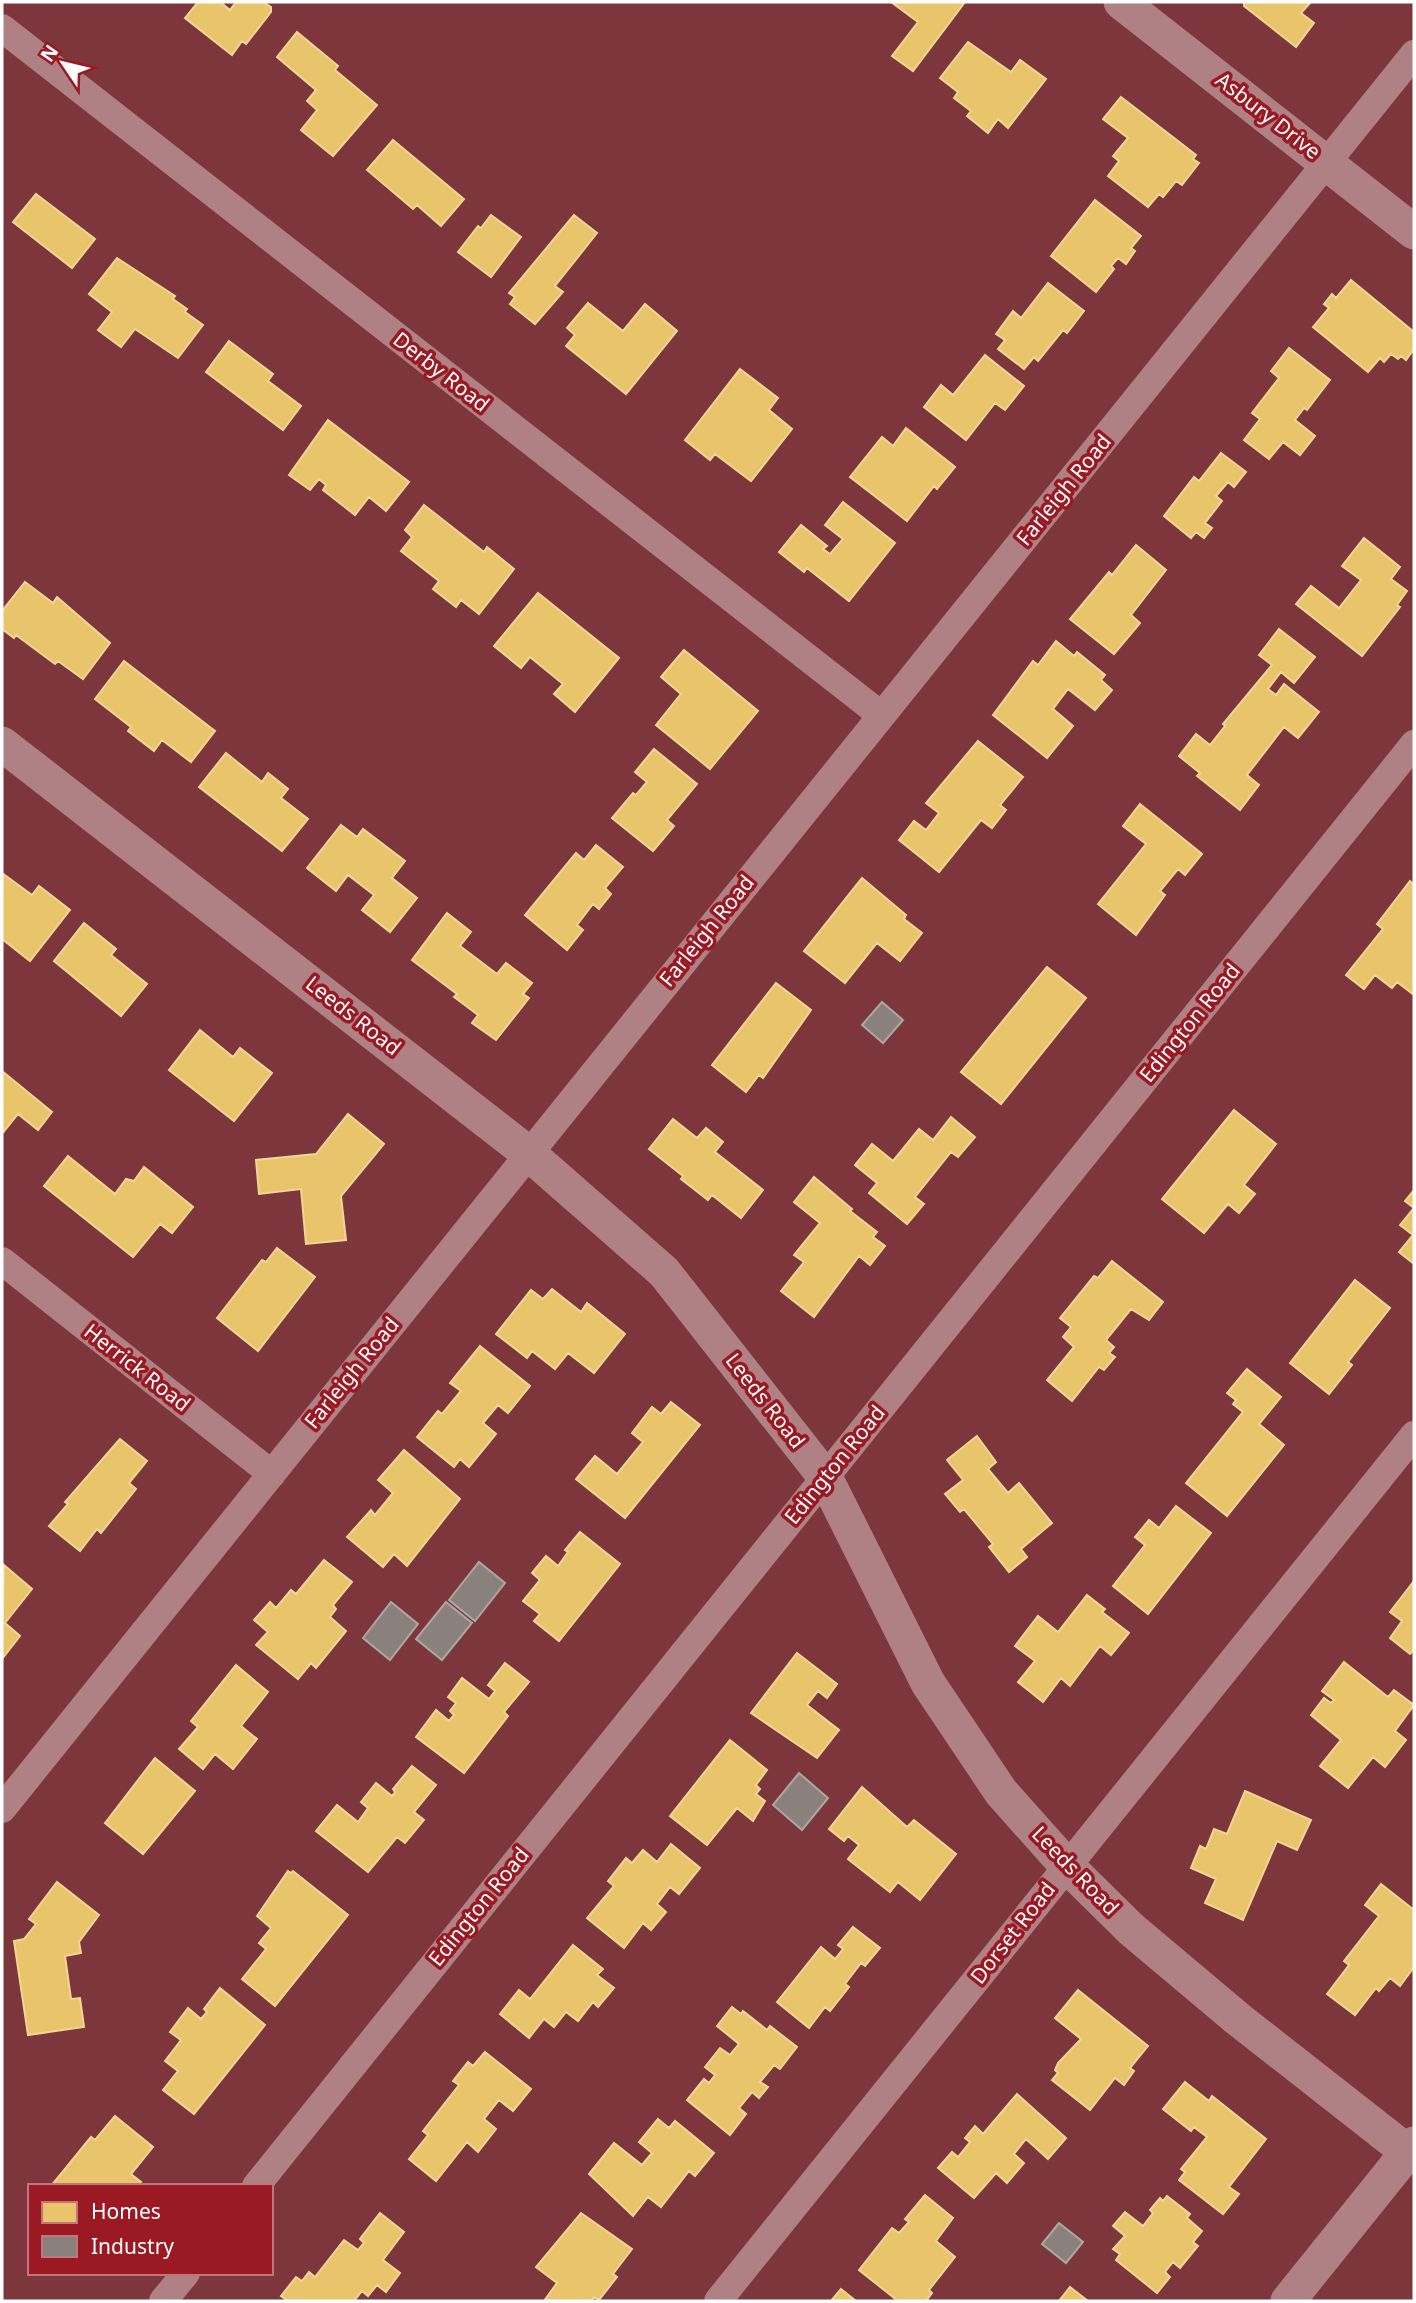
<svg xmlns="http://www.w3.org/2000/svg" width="1416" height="2303" viewBox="0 0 1416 2303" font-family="'Noto Sans',sans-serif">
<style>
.homes{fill:#e9c46a;stroke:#f0d697;stroke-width:2}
.industry{fill:#8a817c;stroke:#ada7a3;stroke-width:2}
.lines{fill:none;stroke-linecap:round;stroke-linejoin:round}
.minor{stroke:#af8184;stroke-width:28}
.tertiary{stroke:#af8184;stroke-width:35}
.labels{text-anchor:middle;stroke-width:7;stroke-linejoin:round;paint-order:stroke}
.street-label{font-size:21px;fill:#fff;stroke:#9a1922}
</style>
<rect width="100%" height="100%" fill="#7d363b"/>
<path class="homes" d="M 198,2 L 220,2 L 230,10 L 236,2 L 263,2 L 271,7 L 271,12 L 246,44 L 242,41 L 232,55 L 185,18 Z
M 891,2 L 965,2 L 913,71 L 892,56 L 918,22 Z
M 1244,2 L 1311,2 L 1301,13 L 1314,23 L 1296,47 L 1244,6 Z
M 297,32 L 338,66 L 335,70 L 377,105 L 333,156 L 301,130 L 317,110 L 307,101 L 316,90 L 277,57 Z
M 968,42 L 1011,72 L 1020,60 L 1046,79 L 1008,128 L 998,119 L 988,133 L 967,116 L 971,111 L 954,98 L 958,92 L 940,78 Z
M 1121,97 L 1196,155 L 1193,159 L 1199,163 L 1182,185 L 1176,181 L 1163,197 L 1159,194 L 1148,207 L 1108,176 L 1119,161 L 1113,156 L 1128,138 L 1103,119 Z
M 393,140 L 464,199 L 441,226 L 417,205 L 413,209 L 367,170 Z
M 36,194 L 95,239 L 72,268 L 13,222 Z
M 1095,200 L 1141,236 L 1131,248 L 1135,251 L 1126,264 L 1118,258 L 1111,266 L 1114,269 L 1096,292 L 1051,256 Z
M 491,215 L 521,237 L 491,277 L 458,252 L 478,226 L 481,228 Z
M 574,215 L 597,233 L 555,286 L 563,292 L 535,324 L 510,304 L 515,297 L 509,293 Z
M 117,258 L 175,296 L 173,299 L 187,309 L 185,312 L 203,325 L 178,358 L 135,329 L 121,347 L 98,330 L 112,312 L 89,294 Z
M 1351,280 L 1414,332 L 1414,349 L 1406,360 L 1401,356 L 1398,359 L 1391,354 L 1384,362 L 1380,358 L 1368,372 L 1313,327 L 1329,308 L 1324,304 L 1332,294 L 1336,298 Z
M 1048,283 L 1084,311 L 1067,333 L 1063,330 L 1038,361 L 1034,357 L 1024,369 L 998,349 L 1005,340 L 996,334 L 1013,311 L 1021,318 Z
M 588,303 L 623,331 L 645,304 L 677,331 L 626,394 L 566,346 L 575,335 L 567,328 Z
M 229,341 L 273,374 L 268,381 L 301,406 L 283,430 L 206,372 Z
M 1289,348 L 1330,380 L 1307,410 L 1304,408 L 1295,420 L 1315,436 L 1300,455 L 1283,442 L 1269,459 L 1244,440 L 1260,419 L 1252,413 L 1279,378 L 1271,371 Z
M 985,355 L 1024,386 L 1005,410 L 995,403 L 966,440 L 924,407 L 941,385 L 953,395 Z
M 740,369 L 778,398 L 769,410 L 792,429 L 751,481 L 715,454 L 710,460 L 685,440 Z
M 328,420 L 409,482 L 386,511 L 369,497 L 355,515 L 323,490 L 326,485 L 319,479 L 310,490 L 289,475 Z
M 906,428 L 955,467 L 937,489 L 934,486 L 907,521 L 850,477 L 882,437 L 893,446 Z
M 1221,453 L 1246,472 L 1234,487 L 1228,482 L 1216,496 L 1222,501 L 1205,523 L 1212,528 L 1204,538 L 1196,532 L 1191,538 L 1164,516 L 1194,477 L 1199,481 Z
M 843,502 L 895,543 L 849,601 L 807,568 L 804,572 L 779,552 L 801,525 L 827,546 L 823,549 L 830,554 L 843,539 L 825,525 Z
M 424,505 L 484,552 L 487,547 L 514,569 L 479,614 L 461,600 L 456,607 L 433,589 L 439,581 L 401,551 L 412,537 L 405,530 Z
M 1364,538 L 1400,567 L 1391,579 L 1407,591 L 1397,605 L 1400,607 L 1362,656 L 1296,604 L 1311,586 L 1339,608 L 1361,580 L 1342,566 Z
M 1136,545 L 1166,570 L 1131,615 L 1140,623 L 1114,654 L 1070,619 L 1109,572 L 1112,575 Z
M 25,582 L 53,603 L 57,597 L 110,643 L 83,679 L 58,661 L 55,664 L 16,635 L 14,638 L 2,629 L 2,611 Z
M 538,593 L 619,658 L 575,712 L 554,694 L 563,684 L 530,657 L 521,668 L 494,646 Z
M 1279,629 L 1315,657 L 1294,683 L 1281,672 L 1268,689 L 1276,695 L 1284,684 L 1319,712 L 1298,738 L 1284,727 L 1247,775 L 1259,785 L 1240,810 L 1197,776 L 1200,773 L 1179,756 L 1196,734 L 1210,745 L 1225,726 L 1223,724 L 1272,665 L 1259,655 Z
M 1056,641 L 1074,656 L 1077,652 L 1105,675 L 1101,680 L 1112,690 L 1095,710 L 1068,689 L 1053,709 L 1073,726 L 1047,758 L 993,715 L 1033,661 L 1038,665 Z
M 684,650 L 758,711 L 710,769 L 656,725 L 681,694 L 661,677 Z
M 124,661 L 215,731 L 191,762 L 162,740 L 154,751 L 128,731 L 131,727 L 95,699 Z
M 978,741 L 1023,777 L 1000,805 L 1006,810 L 992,828 L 981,820 L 939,872 L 899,840 L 914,821 L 926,830 L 939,813 L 926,803 Z
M 654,749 L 697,784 L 667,820 L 674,826 L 653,851 L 612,818 L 633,793 L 636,795 L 647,782 L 635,772 Z
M 226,753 L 262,782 L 268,773 L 288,789 L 281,798 L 308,819 L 282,851 L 199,787 Z
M 1140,804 L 1202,854 L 1185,875 L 1178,869 L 1160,891 L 1165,895 L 1136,935 L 1098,904 L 1146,844 L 1123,826 Z
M 341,825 L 357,837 L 363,829 L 405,861 L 392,878 L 417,898 L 390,932 L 362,910 L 374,895 L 348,875 L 336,891 L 307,868 Z
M 596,845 L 623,867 L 605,888 L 611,894 L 599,909 L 593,904 L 577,925 L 583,930 L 567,950 L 525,915 L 576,853 L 584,860 Z
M 2,873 L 32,895 L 39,886 L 70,910 L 30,961 L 2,939 Z
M 862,878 L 906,915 L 904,919 L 922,933 L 900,961 L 877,943 L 845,983 L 804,951 Z
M 1410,881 L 1414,885 L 1414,995 L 1397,982 L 1392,988 L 1375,975 L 1364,989 L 1346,975 L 1383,929 L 1377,924 Z
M 447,913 L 471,932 L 460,946 L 497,974 L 506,963 L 532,983 L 523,994 L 529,998 L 496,1040 L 472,1023 L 478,1015 L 454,997 L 457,994 L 412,960 Z
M 84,923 L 116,949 L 111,955 L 147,984 L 121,1016 L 54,961 Z
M 1047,967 L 1086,998 L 1001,1104 L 961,1072 Z
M 776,983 L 811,1010 L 763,1078 L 759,1075 L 746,1092 L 712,1065 Z
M 200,1030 L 233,1057 L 240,1048 L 272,1073 L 234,1121 L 169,1070 Z
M 2,1071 L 52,1112 L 38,1130 L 18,1114 L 2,1134 Z
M 1234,1110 L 1276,1144 L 1244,1185 L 1255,1194 L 1239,1213 L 1228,1204 L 1204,1233 L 1162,1199 Z
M 348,1114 L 384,1144 L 341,1196 L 346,1240 L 306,1244 L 301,1189 L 259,1194 L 256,1160 L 316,1154 Z
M 951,1117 L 975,1137 L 958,1157 L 951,1152 L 915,1197 L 924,1204 L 907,1224 L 869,1193 L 877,1183 L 855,1165 L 872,1144 L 893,1161 L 919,1129 L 933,1140 Z
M 673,1119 L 697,1138 L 706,1128 L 723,1142 L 715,1152 L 763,1190 L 741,1218 L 712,1195 L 708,1200 L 681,1179 L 683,1176 L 649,1149 Z
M 68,1156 L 115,1194 L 126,1179 L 134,1181 L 144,1167 L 193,1207 L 172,1233 L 160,1224 L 133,1257 L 44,1186 Z
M 814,1177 L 852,1209 L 850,1211 L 877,1232 L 873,1237 L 885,1246 L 870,1265 L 859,1256 L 814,1317 L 781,1291 L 804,1262 L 794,1255 L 820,1223 L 794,1202 Z
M 1414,1190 L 1414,1264 L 1399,1252 L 1413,1235 L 1400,1225 L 1414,1208 L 1405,1201 Z
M 277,1248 L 315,1277 L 258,1351 L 217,1318 L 262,1260 L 266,1262 Z
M 1112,1261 L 1163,1302 L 1149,1320 L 1131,1309 L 1106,1340 L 1114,1347 L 1109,1353 L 1115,1357 L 1104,1370 L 1099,1367 L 1072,1401 L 1047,1380 L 1074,1347 L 1063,1337 L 1071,1327 L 1060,1318 L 1094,1276 L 1098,1278 Z
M 1355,1280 L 1390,1308 L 1348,1362 L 1352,1365 L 1329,1394 L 1290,1363 Z
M 552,1289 L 581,1312 L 587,1303 L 625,1334 L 594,1373 L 568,1353 L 555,1369 L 532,1351 L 527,1358 L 496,1334 L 531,1290 L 543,1299 Z
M 480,1346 L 530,1386 L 508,1413 L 498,1405 L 483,1423 L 496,1434 L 469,1467 L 460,1459 L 454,1467 L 417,1437 L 438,1411 L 442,1414 L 461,1391 L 450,1383 Z
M 1247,1369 L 1281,1397 L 1259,1424 L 1284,1445 L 1227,1516 L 1186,1483 L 1243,1412 L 1233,1404 L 1236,1400 L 1227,1393 Z
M 671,1402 L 700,1425 L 625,1518 L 576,1479 L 595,1456 L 617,1474 L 643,1442 L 632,1433 L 652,1407 L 661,1414 Z
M 977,1436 L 996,1462 L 988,1469 L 1008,1493 L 1019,1483 L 1052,1523 L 1021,1549 L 1027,1557 L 1009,1572 L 989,1547 L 993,1544 L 964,1509 L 960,1512 L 945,1494 L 963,1480 L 947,1460 Z
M 120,1439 L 147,1461 L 129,1483 L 136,1489 L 101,1533 L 97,1529 L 80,1551 L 49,1526 L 68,1504 L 65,1502 Z
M 404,1450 L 460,1499 L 407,1566 L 394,1554 L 383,1567 L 347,1537 L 371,1510 L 375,1515 L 393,1493 L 378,1480 Z
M 1176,1506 L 1211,1533 L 1148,1614 L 1113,1586 L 1145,1545 L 1135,1537 L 1149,1520 L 1159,1528 Z
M 580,1532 L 620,1564 L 559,1641 L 534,1621 L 540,1614 L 523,1601 L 540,1580 L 532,1573 L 546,1556 L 558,1566 L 568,1552 L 565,1550 Z
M 324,1560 L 352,1582 L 333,1605 L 336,1609 L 330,1617 L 346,1631 L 316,1668 L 311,1663 L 298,1679 L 256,1645 L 268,1632 L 254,1620 L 270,1602 L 276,1608 L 291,1590 L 296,1594 Z
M 4,1565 L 32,1589 L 5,1623 L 20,1636 L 2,1659 Z
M 1414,1581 L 1414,1650 L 1410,1654 L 1390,1638 L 1402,1621 L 1390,1612 Z
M 1087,1595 L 1105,1609 L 1102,1612 L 1129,1633 L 1111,1655 L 1100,1646 L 1070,1686 L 1061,1678 L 1043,1702 L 1018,1682 L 1035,1661 L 1015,1646 L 1038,1616 L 1058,1632 Z
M 797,1653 L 837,1684 L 827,1698 L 818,1691 L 807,1705 L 839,1730 L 817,1758 L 751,1713 Z
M 1344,1662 L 1388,1697 L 1394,1690 L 1414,1705 L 1395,1731 L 1406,1740 L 1385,1767 L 1373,1757 L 1348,1788 L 1320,1766 L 1341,1740 L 1311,1715 L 1324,1698 L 1331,1703 L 1334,1700 L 1322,1691 Z
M 505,1663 L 529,1682 L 504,1712 L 508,1716 L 464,1773 L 416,1737 L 436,1710 L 449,1721 L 454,1715 L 450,1711 L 456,1703 L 448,1697 L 462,1678 L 489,1699 L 495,1691 L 488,1685 Z
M 236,1665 L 268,1692 L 241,1726 L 257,1739 L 233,1769 L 215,1754 L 203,1769 L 179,1749 L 198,1727 L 191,1721 Z
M 730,1740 L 767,1770 L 756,1785 L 760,1789 L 756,1794 L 765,1801 L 753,1821 L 737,1808 L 707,1845 L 670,1816 Z
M 155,1758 L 195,1791 L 143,1854 L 105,1823 Z
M 412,1766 L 436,1785 L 414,1812 L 424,1820 L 405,1843 L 397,1837 L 368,1872 L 316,1831 L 337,1805 L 358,1822 L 368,1808 L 361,1802 L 376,1783 L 392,1796 L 395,1792 L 393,1789 Z
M 862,1787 L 907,1827 L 914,1820 L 956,1854 L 920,1900 L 898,1882 L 890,1892 L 848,1859 L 859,1845 L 848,1836 L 844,1841 L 829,1829 Z
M 1245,1791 L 1311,1820 L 1297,1850 L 1277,1841 L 1243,1920 L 1205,1903 L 1216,1879 L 1191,1868 L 1200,1846 L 1206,1849 L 1214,1829 L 1227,1834 Z
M 671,1844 L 700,1868 L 679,1894 L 670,1887 L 657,1904 L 666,1912 L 651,1930 L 643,1923 L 624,1948 L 587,1918 L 614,1886 L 608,1881 L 626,1858 L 632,1863 L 643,1850 L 657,1862 Z
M 288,1871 L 291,1873 L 293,1871 L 348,1915 L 275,2006 L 242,1979 L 266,1949 L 259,1943 L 271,1928 L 257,1916 Z
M 57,1882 L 99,1915 L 79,1942 L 81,1953 L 65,1956 L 71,1999 L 80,1998 L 84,2027 L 28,2035 L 14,1941 L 24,1939 L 36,1924 L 29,1919 Z
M 1381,1884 L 1414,1910 L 1414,1967 L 1400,1986 L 1390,1978 L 1379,1991 L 1376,1988 L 1355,2015 L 1327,1994 L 1349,1965 L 1344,1961 L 1379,1916 L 1365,1905 Z
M 853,1927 L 880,1948 L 865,1966 L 861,1963 L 845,1984 L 849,1987 L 830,2011 L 825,2007 L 809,2028 L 777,2002 L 821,1947 L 835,1959 L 843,1949 L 838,1945 Z
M 573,1945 L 603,1969 L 597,1975 L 614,1988 L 598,2007 L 593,2002 L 578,2021 L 566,2012 L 554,2027 L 544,2019 L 529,2038 L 500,2014 L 519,1990 L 530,1999 Z
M 220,1988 L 265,2025 L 194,2114 L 163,2090 L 178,2071 L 165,2061 L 181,2040 L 170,2032 L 188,2008 L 201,2019 L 207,2012 L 204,2009 Z
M 1078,1990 L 1148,2046 L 1130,2068 L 1134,2071 L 1124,2085 L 1115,2078 L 1090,2110 L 1052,2080 L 1058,2073 L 1055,2070 L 1058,2063 L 1081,2039 L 1055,2018 Z
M 732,2007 L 741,2014 L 743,2011 L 767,2030 L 770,2026 L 797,2047 L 780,2069 L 774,2065 L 760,2082 L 768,2087 L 759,2098 L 752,2092 L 739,2108 L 746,2114 L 730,2135 L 687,2100 L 704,2079 L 709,2083 L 715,2075 L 705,2067 L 720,2048 L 730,2055 L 739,2044 L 717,2026 Z
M 485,2052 L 531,2089 L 513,2111 L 499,2100 L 484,2119 L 496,2129 L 478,2152 L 467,2142 L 436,2181 L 409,2159 L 428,2135 L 423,2131 L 459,2085 L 453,2081 L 468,2062 L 473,2066 Z
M 1185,2082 L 1209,2101 L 1212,2096 L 1266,2139 L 1229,2187 L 1239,2194 L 1223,2214 L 1179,2180 L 1185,2172 L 1181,2169 L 1207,2137 L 1194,2127 L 1191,2131 L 1163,2109 Z
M 1017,2094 L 1066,2138 L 1048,2159 L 1026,2139 L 1014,2154 L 1024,2163 L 1007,2183 L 996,2173 L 974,2198 L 938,2168 L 952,2152 L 958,2157 L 970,2142 L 965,2138 L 975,2126 L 983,2134 Z
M 115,2116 L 153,2147 L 131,2174 L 141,2182 L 138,2186 L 51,2186 L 91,2137 L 95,2140 Z
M 658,2119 L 669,2128 L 675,2121 L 714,2153 L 695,2176 L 689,2171 L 661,2207 L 648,2197 L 633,2216 L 589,2174 L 614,2143 L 642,2165 L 652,2153 L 639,2142 Z
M 925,2195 L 953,2218 L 936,2241 L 955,2257 L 929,2290 L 932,2293 L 926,2301 L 898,2301 L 859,2270 L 892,2228 L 899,2233 L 909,2222 L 905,2219 Z
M 1167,2196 L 1190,2214 L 1187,2218 L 1202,2231 L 1193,2242 L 1198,2246 L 1180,2268 L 1173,2262 L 1165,2272 L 1170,2277 L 1157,2293 L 1116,2260 L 1120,2254 L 1113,2249 L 1125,2236 L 1113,2226 L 1125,2212 L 1143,2226 L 1153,2213 L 1150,2210 L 1160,2198 L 1163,2201 Z
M 380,2213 L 404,2232 L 383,2260 L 400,2273 L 386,2292 L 377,2285 L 368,2296 L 362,2291 L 354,2301 L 288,2301 L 281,2296 L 296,2277 L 302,2281 L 309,2272 L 315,2277 L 344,2240 L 358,2250 L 364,2243 L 360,2239 Z
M 581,2213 L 632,2249 L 613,2274 L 617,2277 L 599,2300 L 594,2297 L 591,2301 L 544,2301 L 557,2283 L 536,2267 Z
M 1070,2287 L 1088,2301 L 1059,2301 Z
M 841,2289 L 856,2301 L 831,2301 Z"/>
<path class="industry" d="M 882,1002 L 903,1020 L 883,1043 L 862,1025 Z
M 479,1562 L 505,1583 L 475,1621 L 449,1600 Z
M 391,1602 L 418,1624 L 390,1660 L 363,1638 Z
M 446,1602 L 472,1623 L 442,1660 L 416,1639 Z
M 799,1773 L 828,1798 L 802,1830 L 773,1805 Z
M 1059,2223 L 1083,2242 L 1066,2263 L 1042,2244 Z"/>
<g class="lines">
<path class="minor" d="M 2,28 L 881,715
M 2,1261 L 272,1474
M 2,1809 L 1414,54
M 256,2186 L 1414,744
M 163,2301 L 186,2273
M 718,2301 L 1414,1435"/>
<path class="tertiary" d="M 1121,2 L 1414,232
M 2,744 L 528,1153 L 664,1272 L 825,1477 L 928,1683 L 1001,1792 L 1066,1865 L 1131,1929 L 1238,2019 L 1414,2157
M 1288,2301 L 1414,2144"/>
</g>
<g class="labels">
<g class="street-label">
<text transform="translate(1268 116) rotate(38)" y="7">Asbury Drive</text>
<text transform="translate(441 372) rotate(38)" y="7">Derby Road</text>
<text transform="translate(1064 490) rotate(-51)" y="7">Farleigh Road</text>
<text transform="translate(707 931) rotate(-51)" y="7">Farleigh Road</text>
<text transform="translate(353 1016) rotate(38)" y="7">Leeds Road</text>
<text transform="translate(1190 1023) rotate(-51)" y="7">Edington Road</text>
<text transform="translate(137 1368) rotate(38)" y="7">Herrick Road</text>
<text transform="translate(352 1373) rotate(-51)" y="7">Farleigh Road</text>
<text transform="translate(765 1401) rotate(52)" y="7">Leeds Road</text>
<text transform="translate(835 1465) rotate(-51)" y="7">Edington Road</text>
<text transform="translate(1075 1871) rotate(46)" y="7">Leeds Road</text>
<text transform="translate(479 1907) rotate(-51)" y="7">Edington Road</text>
<text transform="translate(1013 1933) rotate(-52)" y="7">Dorset Road</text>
</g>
</g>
<rect width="1416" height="2303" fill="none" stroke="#ffffff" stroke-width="7"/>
<rect x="28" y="2184" width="245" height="91" fill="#9a1922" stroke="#c2757a" stroke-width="2"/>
<rect x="42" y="2202" width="35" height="21" fill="#e9c46a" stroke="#c2757a" stroke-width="2"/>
<text x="91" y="2219" font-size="21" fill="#ffffff">Homes</text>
<rect x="42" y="2236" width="35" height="21" fill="#8a817c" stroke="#c2757a" stroke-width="2"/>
<text x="91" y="2254" font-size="21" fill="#ffffff">Industry</text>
<g transform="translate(63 63) rotate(305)" stroke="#9a1922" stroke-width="5" paint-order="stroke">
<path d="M0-5L12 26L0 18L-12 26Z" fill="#ffffff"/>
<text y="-10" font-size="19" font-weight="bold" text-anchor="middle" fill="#ffffff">N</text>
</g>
</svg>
